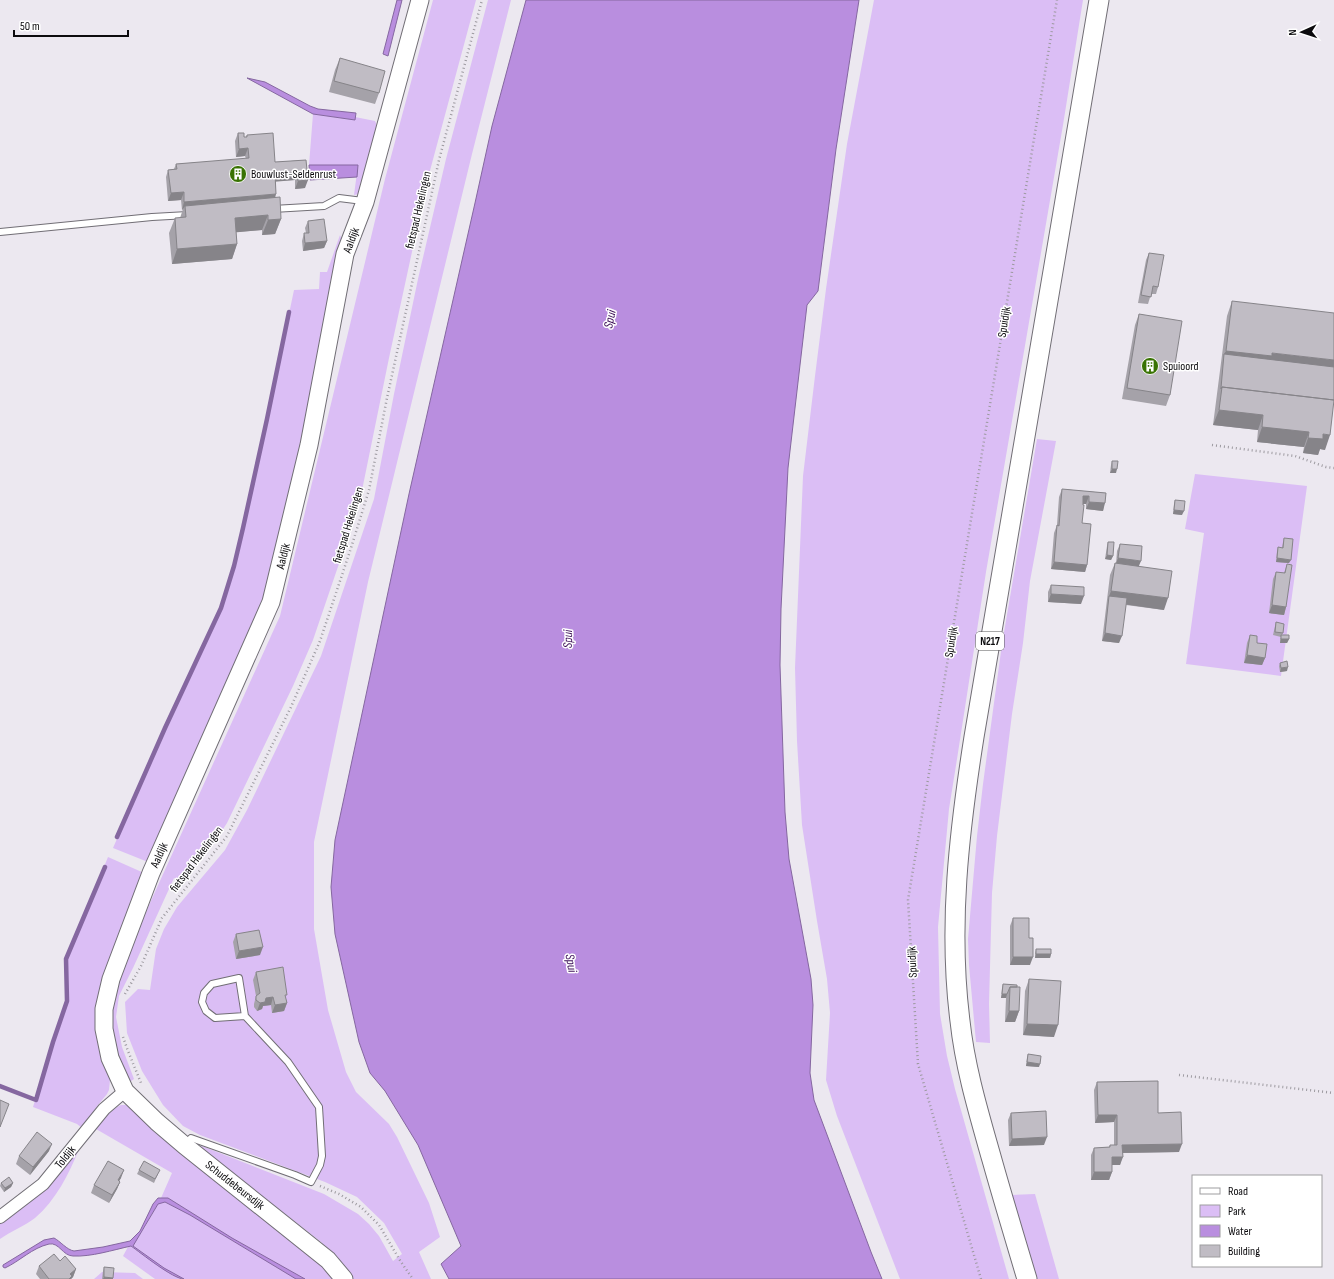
<svg xmlns="http://www.w3.org/2000/svg" width="1334" height="1279" viewBox="0 0 1334 1279" font-family="'Sofia Sans Condensed',sans-serif">
<style>
.green{fill:#dbbef5}
.water{fill:#b98edf;stroke:#8567a0}
.lines{fill:none;stroke-linecap:round;stroke-linejoin:round}
.stream{stroke:#8567a0;stroke-width:4.5}
.lane-casing{stroke:#716e75;stroke-width:8}
.street-casing{stroke:#716e75;stroke-width:14}
.secondary-casing{stroke:#716e75;stroke-width:19}
.primary-casing{stroke:#716e75;stroke-width:21}
.path{stroke:#9d9aa0;stroke-width:2.5;stroke-dasharray:1 3;stroke-linecap:butt}
.lane{stroke:#fff;stroke-width:6}
.street{stroke:#fff;stroke-width:12}
.secondary{stroke:#fff;stroke-width:17}
.primary{stroke:#fff;stroke-width:19}
.wall{fill:#a5a2a9}
.shaded-wall{fill:#868489}
.building{fill:#c0bcc4;stroke:#868489}
.labels{text-anchor:middle;stroke-width:3;stroke-linejoin:round;paint-order:stroke}
.shield{fill:#fff;stroke:#555456;stroke-width:1}
.shield-label{font-size:11px;font-weight:bold;fill:#0c0b0e}
.poi-label{font-size:12px;fill:#0c0b0e;stroke:#fff;text-anchor:start}
.street-label{font-size:12px;fill:#0c0b0e;stroke:#fff}
.water-label{font-size:13px;font-style:italic;fill:#3a0d56;stroke:#fff}
</style>
<rect width="100%" height="100%" fill="#ece8f0"/>
<path class="green" d="M 433,0 L 476,0 L 428,178 L 389,358 L 359,505 L 313,640 L 293,686 L 227,823 L 212,846 L 184,881 L 174,878 L 133,968 L 119,996 L 116,1017 L 122,1047 L 134,1079 L 128,1083 L 117,1058 L 111,1028 L 111,1016 L 118,983 L 145,914 L 280,616 L 385,179 Z
M 488,0 L 511,0 L 472,154 L 368,582 L 314,842 L 314,929 L 328,1010 L 346,1072 L 356,1092 L 389,1124 L 397,1137 L 429,1203 L 440,1237 L 419,1252 L 431,1279 L 353,1279 L 336,1257 L 321,1242 L 199,1147 L 202,1146 L 324,1194 L 358,1214 L 369,1224 L 379,1236 L 393,1261 L 402,1254 L 384,1223 L 357,1197 L 325,1182 L 200,1135 L 183,1126 L 163,1105 L 142,1071 L 127,1033 L 125,1002 L 138,989 L 150,990 L 156,949 L 164,929 L 177,907 L 225,850 L 247,810 L 321,656 L 374,499 L 394,394 L 418,279 L 446,159 Z
M 874,0 L 1083,0 L 1063,125 L 986,572 L 957,759 L 949,809 L 938,927 L 940,1014 L 947,1056 L 955,1089 L 1009,1279 L 900,1279 L 837,1116 L 826,1080 L 830,1013 L 827,979 L 817,921 L 802,825 L 797,741 L 795,668 L 803,476 L 815,376 L 826,289 L 847,144 Z
M 313,114 L 355,120 L 355,117 L 375,121 L 379,130 L 359,194 L 354,195 L 358,165 L 309,165 Z
M 340,235 L 343,244 L 279,544 L 263,601 L 148,862 L 113,848 L 165,728 L 221,608 L 234,566 L 243,528 L 267,419 L 294,290 L 319,289 L 320,272 L 327,272 Z
M 1037,439 L 1056,441 L 1030,581 L 1023,643 L 1012,714 L 997,836 L 992,893 L 989,1004 L 990,1043 L 976,1042 L 969,965 L 968,939 L 977,836 L 983,784 L 1002,644 Z
M 1195,474 L 1307,486 L 1281,676 L 1186,664 L 1204,533 L 1185,529 Z
M 108,857 L 144,873 L 108,968 L 105,1066 L 110,1080 L 109,1090 L 107,1094 L 98,1105 L 82,1128 L 77,1124 L 33,1107 L 53,1042 L 67,1001 L 66,959 Z
M 121,1105 L 126,1105 L 320,1262 L 334,1279 L 305,1279 L 232,1238 L 168,1198 L 161,1198 L 172,1173 L 96,1129 C 103,1120 110,1110 121,1105 Z
M 79,1149 C 69,1174 56,1200 35,1218 C 25,1226 11,1231 0,1239 L 0,1221 C 33,1204 55,1178 79,1149 Z
M 1035,1194 L 1059,1279 L 1036,1279 L 1012,1195 Z
M 161,1202 L 165,1202 L 190,1215 L 296,1279 L 184,1279 L 164,1268 L 133,1246 L 133,1244 L 145,1227 L 158,1204 Z
M 129,1245 L 164,1269 L 181,1279 L 155,1279 L 123,1256 Z
M 102,1272 L 135,1273 L 143,1279 L 94,1279 Z"/>
<path class="water" d="M 397,0 L 402,0 L 388,56 L 383,54 Z
M 526,0 L 859,0 L 836,149 L 818,291 L 807,305 L 788,468 L 781,609 L 780,665 L 785,812 L 789,859 L 811,979 L 813,1005 L 810,1073 L 814,1100 L 871,1252 L 882,1279 L 449,1279 L 441,1264 L 461,1246 L 418,1145 L 385,1091 L 370,1073 L 359,1042 L 335,934 L 331,887 L 335,840 L 409,494 L 475,203 L 492,126 Z
M 247,78 L 265,82 L 310,106 L 318,109 L 356,113 L 355,120 L 313,114 Z
M 309,165 L 358,165 L 357,177 L 310,180 Z
M 158,1198 L 168,1198 L 232,1238 L 305,1279 L 296,1279 L 190,1215 L 165,1202 L 158,1204 L 133,1246 L 164,1268 L 184,1279 C 173,1279 141,1253 131,1246 C 113,1250 91,1257 73,1256 C 63,1256 59,1242 49,1244 C 32,1248 20,1261 5,1268 L 3,1267 L 3,1265 L 44,1240 L 54,1238 C 60,1241 67,1250 74,1251 L 103,1247 L 130,1241 L 140,1231 L 153,1204 Z"/>
<g class="lines">
<path class="stream" d="M 117,837 L 165,728 L 221,608 L 234,566 L 243,528 L 267,419 L 289,312
M 0,1086 L 36,1100 L 53,1042 L 67,1001 L 66,959 L 105,867"/>
<g class="lane-casing">
<path id="lane" d="M 273,209 L 324,206 L 339,198 L 363,201
M 0,232 L 152,217 L 188,215
M 185,1145 L 191,1138 L 295,1175 L 311,1182 L 320,1165 L 322,1156 L 319,1107 L 288,1062 L 245,1016 L 239,978 L 212,984 L 204,993 L 202,1002 L 206,1011 L 215,1018 L 245,1016"/>
</g>
<g class="street-casing">
<path id="street" d="M 0,1217 L 43,1184 L 104,1109 L 125,1091"/>
</g>
<g class="secondary-casing">
<path id="secondary" d="M 344,1279 L 328,1260 L 184,1145 L 157,1122 L 125,1091 L 110,1058 L 104,1029 L 104,1009 L 111,979 L 151,873 L 271,602 L 309,445 L 345,254 L 365,202 L 420,0"/>
</g>
<g class="primary-casing">
<path id="primary" d="M 1027,1279 C 1015,1239 1003,1199 992,1160 C 979,1114 965,1068 960,1021 C 948,926 959,832 974,737 L 1099,0"/>
</g>
<path class="path" d="M 1212,445 L 1295,456 L 1326,467 L 1334,468
M 125,994 L 141,966 L 162,918 L 227,836 L 291,707 L 320,641 L 351,548 L 369,490 L 387,398 L 439,160 L 482,0
M 123,1037 L 128,1051 L 141,1083
M 1179,1075 L 1334,1093
M 320,1186 L 339,1194 L 361,1207 L 379,1225 L 401,1262 L 413,1279
M 981,1279 L 918,1064 L 908,900 L 1057,0"/>
<use href="#lane" class="lane"/>
<use href="#street" class="street"/>
<use href="#secondary" class="secondary"/>
<use href="#primary" class="primary"/>
</g>
<path class="wall" d="M 340,58 L 379,93 L 375,104 L 329,92 L 335,70 Z
M 238,133 L 244,137 L 246,137 L 247,135 L 275,162 L 306,160 L 305,188 L 295,189 L 295,180 L 276,181 L 275,198 L 281,219 L 275,234 L 262,235 L 262,230 L 236,232 L 237,244 L 232,259 L 172,264 L 169,233 L 175,218 L 180,218 L 183,209 L 182,210 L 181,200 L 168,201 L 166,177 L 168,170 L 174,169 L 176,164 L 246,159 L 245,156 L 236,157 L 235,141 Z
M 308,221 L 327,241 L 324,248 L 303,251 L 302,241 L 304,233 L 306,233 L 305,228 Z
M 1149,253 L 1158,287 L 1156,294 L 1151,294 L 1148,304 L 1138,303 L 1146,260 Z
M 1232,301 L 1325,450 L 1320,449 L 1318,455 L 1303,453 L 1304,447 L 1257,442 L 1258,430 L 1213,425 L 1227,316 Z
M 1139,314 L 1170,395 L 1166,406 L 1122,399 L 1135,325 Z
M 1112,461 L 1116,473 L 1110,473 L 1111,465 Z
M 1062,489 L 1106,493 L 1103,511 L 1086,509 L 1086,504 L 1083,504 L 1082,523 L 1087,565 L 1085,572 L 1051,569 L 1054,533 L 1057,525 L 1059,497 Z
M 1175,500 L 1182,515 L 1173,514 L 1174,504 Z
M 1284,538 L 1289,563 L 1276,562 L 1277,551 L 1278,547 L 1282,548 L 1283,542 Z
M 1108,542 L 1113,556 L 1111,560 L 1105,559 L 1107,546 Z
M 1120,544 L 1139,566 L 1164,610 L 1126,605 L 1119,643 L 1102,641 L 1110,575 L 1115,563 L 1116,564 L 1117,551 Z
M 1287,564 L 1286,607 L 1284,615 L 1269,613 L 1273,579 L 1276,572 L 1284,573 Z
M 1051,585 L 1081,604 L 1048,602 L 1048,592 Z
M 1276,622 L 1283,633 L 1282,635 L 1289,639 L 1287,643 L 1280,643 L 1280,639 L 1281,637 L 1273,635 L 1275,626 Z
M 1250,635 L 1265,658 L 1262,665 L 1244,663 L 1247,643 Z
M 1280,663 L 1287,671 L 1280,672 L 1279,666 Z
M 1013,918 L 1029,938 L 1030,965 L 1010,965 L 1010,926 Z
M 236,934 L 260,955 L 236,959 L 233,942 Z
M 1036,949 L 1051,954 L 1050,958 L 1035,958 L 1035,953 Z
M 256,972 L 286,999 L 287,1003 L 284,1011 L 272,1013 L 271,1005 L 263,1006 L 262,1009 L 257,1011 L 254,1007 L 254,1004 L 256,996 L 253,980 Z
M 1029,979 L 1054,1037 L 1023,1035 L 1025,991 Z
M 1003,984 L 1017,985 L 1019,1011 L 1015,1022 L 1005,1022 L 1006,998 L 1001,998 L 1002,988 Z
M 1028,1054 L 1039,1067 L 1026,1066 L 1027,1058 Z
M 1097,1082 L 1158,1113 L 1179,1152 L 1123,1153 L 1120,1165 L 1112,1165 L 1112,1172 L 1109,1180 L 1091,1180 L 1091,1155 L 1094,1148 L 1109,1147 L 1110,1145 L 1114,1145 L 1114,1122 L 1095,1123 L 1094,1090 Z
M 1011,1113 L 1044,1145 L 1009,1146 L 1008,1120 Z
M 49,1151 L 30,1175 L 16,1164 L 19,1156 Z
M 139,1170 L 158,1174 L 154,1183 L 137,1174 Z
M 121,1178 L 119,1181 L 120,1182 L 117,1189 L 109,1203 L 91,1193 L 94,1185 Z
M 1,1183 L 13,1183 L 11,1187 L 4,1192 L 0,1186 Z
M 60,1261 L 76,1269 L 73,1277 L 71,1279 L 40,1279 L 36,1274 L 39,1266 Z
M 104,1267 L 113,1278 L 113,1279 L 102,1279 L 103,1271 Z"/>
<path class="shaded-wall" d="M 248,148 L 245,156 L 236,157 L 239,149 Z
M 297,172 L 295,180 L 272,182 L 275,174 Z
M 308,180 L 305,188 L 295,189 L 298,181 Z
M 184,192 L 181,200 L 168,201 L 171,193 Z
M 276,194 L 274,202 L 185,206 L 183,209 L 182,210 L 184,202 Z
M 268,215 L 262,230 L 229,233 L 235,218 Z
M 281,219 L 275,234 L 262,235 L 268,220 Z
M 327,241 L 324,248 L 303,251 L 305,243 Z
M 237,244 L 232,259 L 172,264 L 177,249 Z
M 1226,351 L 1272,353 L 1334,360 L 1334,376 L 1224,354 Z
M 1219,410 L 1263,415 L 1258,430 L 1213,425 Z
M 1262,427 L 1309,432 L 1304,447 L 1257,442 Z
M 1323,434 L 1330,435 L 1325,450 L 1320,449 L 1318,455 L 1303,453 L 1308,438 Z
M 1112,469 L 1117,469 L 1116,473 L 1110,473 Z
M 1083,496 L 1089,496 L 1086,504 L 1081,504 Z
M 1089,502 L 1105,503 L 1103,511 L 1086,509 Z
M 1174,510 L 1184,511 L 1182,515 L 1173,514 Z
M 1107,555 L 1113,556 L 1111,560 L 1105,559 Z
M 1118,558 L 1141,561 L 1138,568 L 1115,566 Z
M 1277,558 L 1291,560 L 1289,563 L 1276,562 Z
M 1054,562 L 1087,565 L 1085,572 L 1051,569 Z
M 1111,591 L 1168,598 L 1164,610 L 1109,602 L 1109,596 L 1107,602 Z
M 1051,594 L 1084,596 L 1081,604 L 1048,602 Z
M 1272,605 L 1286,607 L 1284,615 L 1269,613 Z
M 1105,633 L 1122,636 L 1119,643 L 1102,641 Z
M 1281,639 L 1289,639 L 1287,643 L 1280,643 Z
M 1247,655 L 1265,658 L 1262,665 L 1244,663 Z
M 1288,667 L 1287,671 L 1280,672 L 1281,668 Z
M 263,947 L 260,955 L 236,959 L 239,951 Z
M 1036,954 L 1051,954 L 1050,958 L 1035,958 Z
M 1013,957 L 1033,957 L 1030,965 L 1010,965 Z
M 1002,994 L 1007,994 L 1006,998 L 1001,998 Z
M 273,997 L 271,1005 L 263,1006 L 262,1009 L 257,1011 L 260,1003 L 266,998 Z
M 287,1003 L 284,1011 L 272,1013 L 275,1005 Z
M 1009,1011 L 1019,1011 L 1015,1022 L 1005,1022 Z
M 1027,1024 L 1058,1025 L 1054,1037 L 1023,1035 Z
M 1027,1062 L 1040,1064 L 1039,1067 L 1026,1066 Z
M 1098,1115 L 1117,1115 L 1114,1122 L 1095,1123 Z
M 1047,1137 L 1044,1145 L 1009,1146 L 1012,1139 Z
M 52,1144 L 49,1151 L 30,1175 L 33,1167 Z
M 1182,1144 L 1179,1152 L 1120,1153 L 1122,1145 Z
M 1112,1157 L 1123,1157 L 1120,1165 L 1109,1165 Z
M 124,1170 L 121,1178 L 115,1188 L 118,1180 Z
M 1094,1172 L 1112,1172 L 1109,1180 L 1091,1180 Z
M 120,1182 L 117,1189 L 109,1203 L 112,1195 Z
M 13,1183 L 11,1187 L 4,1192 L 5,1188 Z
M 76,1269 L 73,1277 L 71,1279 L 69,1279 L 70,1274 Z
M 104,1277 L 113,1278 L 113,1279 L 103,1279 Z"/>
<path class="building" d="M 340,58 L 385,71 L 379,93 L 334,81 Z
M 238,133 L 244,133 L 244,137 L 247,137 L 247,135 L 273,133 L 275,162 L 306,160 L 308,180 L 298,181 L 297,172 L 275,174 L 276,194 L 184,202 L 184,192 L 171,193 L 168,170 L 177,169 L 176,164 L 249,158 L 248,148 L 239,149 Z
M 280,197 L 281,219 L 268,220 L 268,215 L 235,218 L 237,244 L 177,249 L 175,218 L 186,217 L 185,206 Z
M 324,219 L 327,241 L 305,243 L 304,233 L 309,233 L 308,221 Z
M 1149,253 L 1164,255 L 1158,287 L 1153,286 L 1151,297 L 1141,295 Z
M 1232,301 L 1334,313 L 1334,360 L 1272,353 L 1272,356 L 1226,351 Z
M 1139,314 L 1182,321 L 1170,395 L 1127,388 Z
M 1224,354 L 1334,367 L 1334,400 L 1222,387 L 1221,389 L 1221,388 Z
M 1222,387 L 1334,400 L 1330,435 L 1323,434 L 1323,439 L 1308,438 L 1309,432 L 1262,427 L 1263,415 L 1219,410 Z
M 1112,461 L 1118,461 L 1117,469 L 1112,469 Z
M 1062,489 L 1106,493 L 1105,503 L 1089,502 L 1089,496 L 1083,496 L 1083,505 L 1084,505 L 1082,523 L 1091,524 L 1087,565 L 1054,562 L 1057,525 L 1059,526 Z
M 1175,500 L 1185,501 L 1184,511 L 1174,510 Z
M 1284,538 L 1293,539 L 1291,560 L 1277,558 L 1278,547 L 1283,548 Z
M 1108,542 L 1114,542 L 1113,556 L 1107,555 Z
M 1120,544 L 1142,546 L 1141,561 L 1118,558 Z
M 1115,563 L 1172,571 L 1168,598 L 1111,591 Z
M 1287,564 L 1292,565 L 1286,607 L 1272,605 L 1276,572 L 1285,573 Z
M 1051,585 L 1084,587 L 1084,596 L 1051,594 Z
M 1109,596 L 1127,598 L 1122,636 L 1105,633 Z
M 1276,622 L 1284,624 L 1283,633 L 1275,632 Z
M 1250,635 L 1257,636 L 1257,643 L 1267,644 L 1265,658 L 1247,655 Z
M 1281,635 L 1289,635 L 1289,639 L 1281,639 Z
M 1287,661 L 1288,667 L 1281,668 L 1280,663 Z
M 1013,918 L 1029,918 L 1029,938 L 1033,938 L 1033,957 L 1013,957 Z
M 259,930 L 263,947 L 239,951 L 236,934 Z
M 1036,949 L 1051,949 L 1051,954 L 1036,954 Z
M 283,967 L 287,995 L 285,995 L 287,1003 L 275,1005 L 273,997 L 266,998 L 265,1002 L 260,1003 L 256,1000 L 256,996 L 260,993 L 256,972 Z
M 1029,979 L 1061,981 L 1058,1025 L 1027,1024 Z
M 1003,984 L 1017,985 L 1017,987 L 1010,987 L 1007,994 L 1002,994 Z
M 1010,987 L 1020,987 L 1019,1011 L 1009,1011 Z
M 1028,1054 L 1041,1056 L 1040,1064 L 1027,1062 Z
M 1158,1081 L 1158,1113 L 1181,1112 L 1182,1144 L 1122,1145 L 1123,1157 L 1112,1157 L 1112,1172 L 1094,1172 L 1094,1148 L 1110,1147 L 1110,1145 L 1117,1145 L 1117,1115 L 1098,1115 L 1097,1082 Z
M 0,1100 L 9,1104 L 0,1127 Z
M 1046,1111 L 1047,1137 L 1012,1139 L 1011,1113 Z
M 37,1132 L 52,1144 L 33,1167 L 19,1156 Z
M 108,1161 L 124,1170 L 118,1180 L 120,1182 L 112,1195 L 94,1185 Z
M 144,1161 L 160,1170 L 155,1179 L 139,1170 Z
M 9,1177 L 13,1183 L 5,1188 L 1,1183 Z
M 54,1254 L 60,1261 L 65,1256 L 76,1269 L 70,1274 L 72,1276 L 69,1279 L 49,1279 L 39,1266 Z
M 104,1267 L 114,1268 L 113,1278 L 104,1277 Z"/>
<defs>
<g id="building-disc" transform="scale(0.9)"><circle r="9.5" fill="#387202" stroke="#fff"/><path d="M-4-6H4V6H1V3H-1V6H-4ZM-2.5-4.3h1.7v1.8h-1.7ZM.8-4.3h1.7v1.8H.8ZM-2.5-1h1.7V.8h-1.7ZM.8-1h1.7V.8H.8Z" fill="#fff"/></g>
</defs>
<g fill-rule="evenodd">
<use href="#building-disc" x="238" y="174"/>
<use href="#building-disc" x="1150" y="366"/>
</g>
<g class="labels">
<rect class="shield" x="976" y="632" width="28" height="18" rx="3"/>
<g class="shield-label">
<text x="990" y="645">N217</text>
</g>
<g class="poi-label">
<text x="251" y="178">Bouwlust-Seldenrust</text>
<text x="1163" y="370">Spuioord</text>
</g>
<g class="street-label">
<text transform="translate(418 210) rotate(-77)" y="4">fietspad Hekelingen</text>
<text transform="translate(351 240) rotate(-70)" y="4">Aaldijk</text>
<text transform="translate(1004 322) rotate(-81)" y="4">Spuidijk</text>
<text transform="translate(348 525) rotate(-73)" y="4">fietspad Hekelingen</text>
<text transform="translate(283 556) rotate(-76)" y="4">Aaldijk</text>
<text transform="translate(951 642) rotate(-81)" y="4">Spuidijk</text>
<text transform="translate(159 855) rotate(-66)" y="4">Aaldijk</text>
<text transform="translate(196 859) rotate(-53)" y="4">fietspad Hekelingen</text>
<text transform="translate(912 962) rotate(-93)" y="4">Spuidijk</text>
<text transform="translate(65 1157) rotate(-51)" y="4">Toldijk</text>
<text transform="translate(235 1185) rotate(38)" y="4">Schuddebeursdijk</text>
</g>
<g class="water-label">
<text transform="translate(609 319) rotate(-78)" y="5">Spui</text>
<text transform="translate(567 639) rotate(-89)" y="5">Spui</text>
<text transform="translate(572 963) rotate(81)" y="5">Spui</text>
</g>
</g>
<rect x="1192" y="1175" width="130" height="92" fill="#ffffff" stroke="#9e9d9f"/>
<rect x="1200" y="1188" width="20" height="6" fill="#ffffff" stroke="#9e9d9f"/>
<text x="1228" y="1195" font-size="12" fill="#0c0b0e">Road</text>
<rect x="1200" y="1205" width="20" height="12" fill="#dbbef5" stroke="#9e9d9f"/>
<text x="1228" y="1215" font-size="12" fill="#0c0b0e">Park</text>
<rect x="1200" y="1225" width="20" height="12" fill="#b98edf" stroke="#9e9d9f"/>
<text x="1228" y="1235" font-size="12" fill="#0c0b0e">Water</text>
<rect x="1200" y="1245" width="20" height="12" fill="#c0bcc4" stroke="#9e9d9f"/>
<text x="1228" y="1255" font-size="12" fill="#0c0b0e">Building</text>
<g transform="translate(1302 32) rotate(267)" stroke="#ffffff" stroke-width="3" paint-order="stroke">
<path d="M0-3L7 15L0 10L-7 15Z" fill="#0c0b0e"/>
<text y="-6" font-size="11" font-weight="bold" text-anchor="middle" fill="#0c0b0e">N</text>
</g>
<path d="M14 30v6h114v-6" fill="none" stroke="#0c0b0e" stroke-width="2"/>
<text x="20" y="30" font-size="12" fill="#0c0b0e" stroke="#ffffff" stroke-width="3" paint-order="stroke">50 m</text>
</svg>
